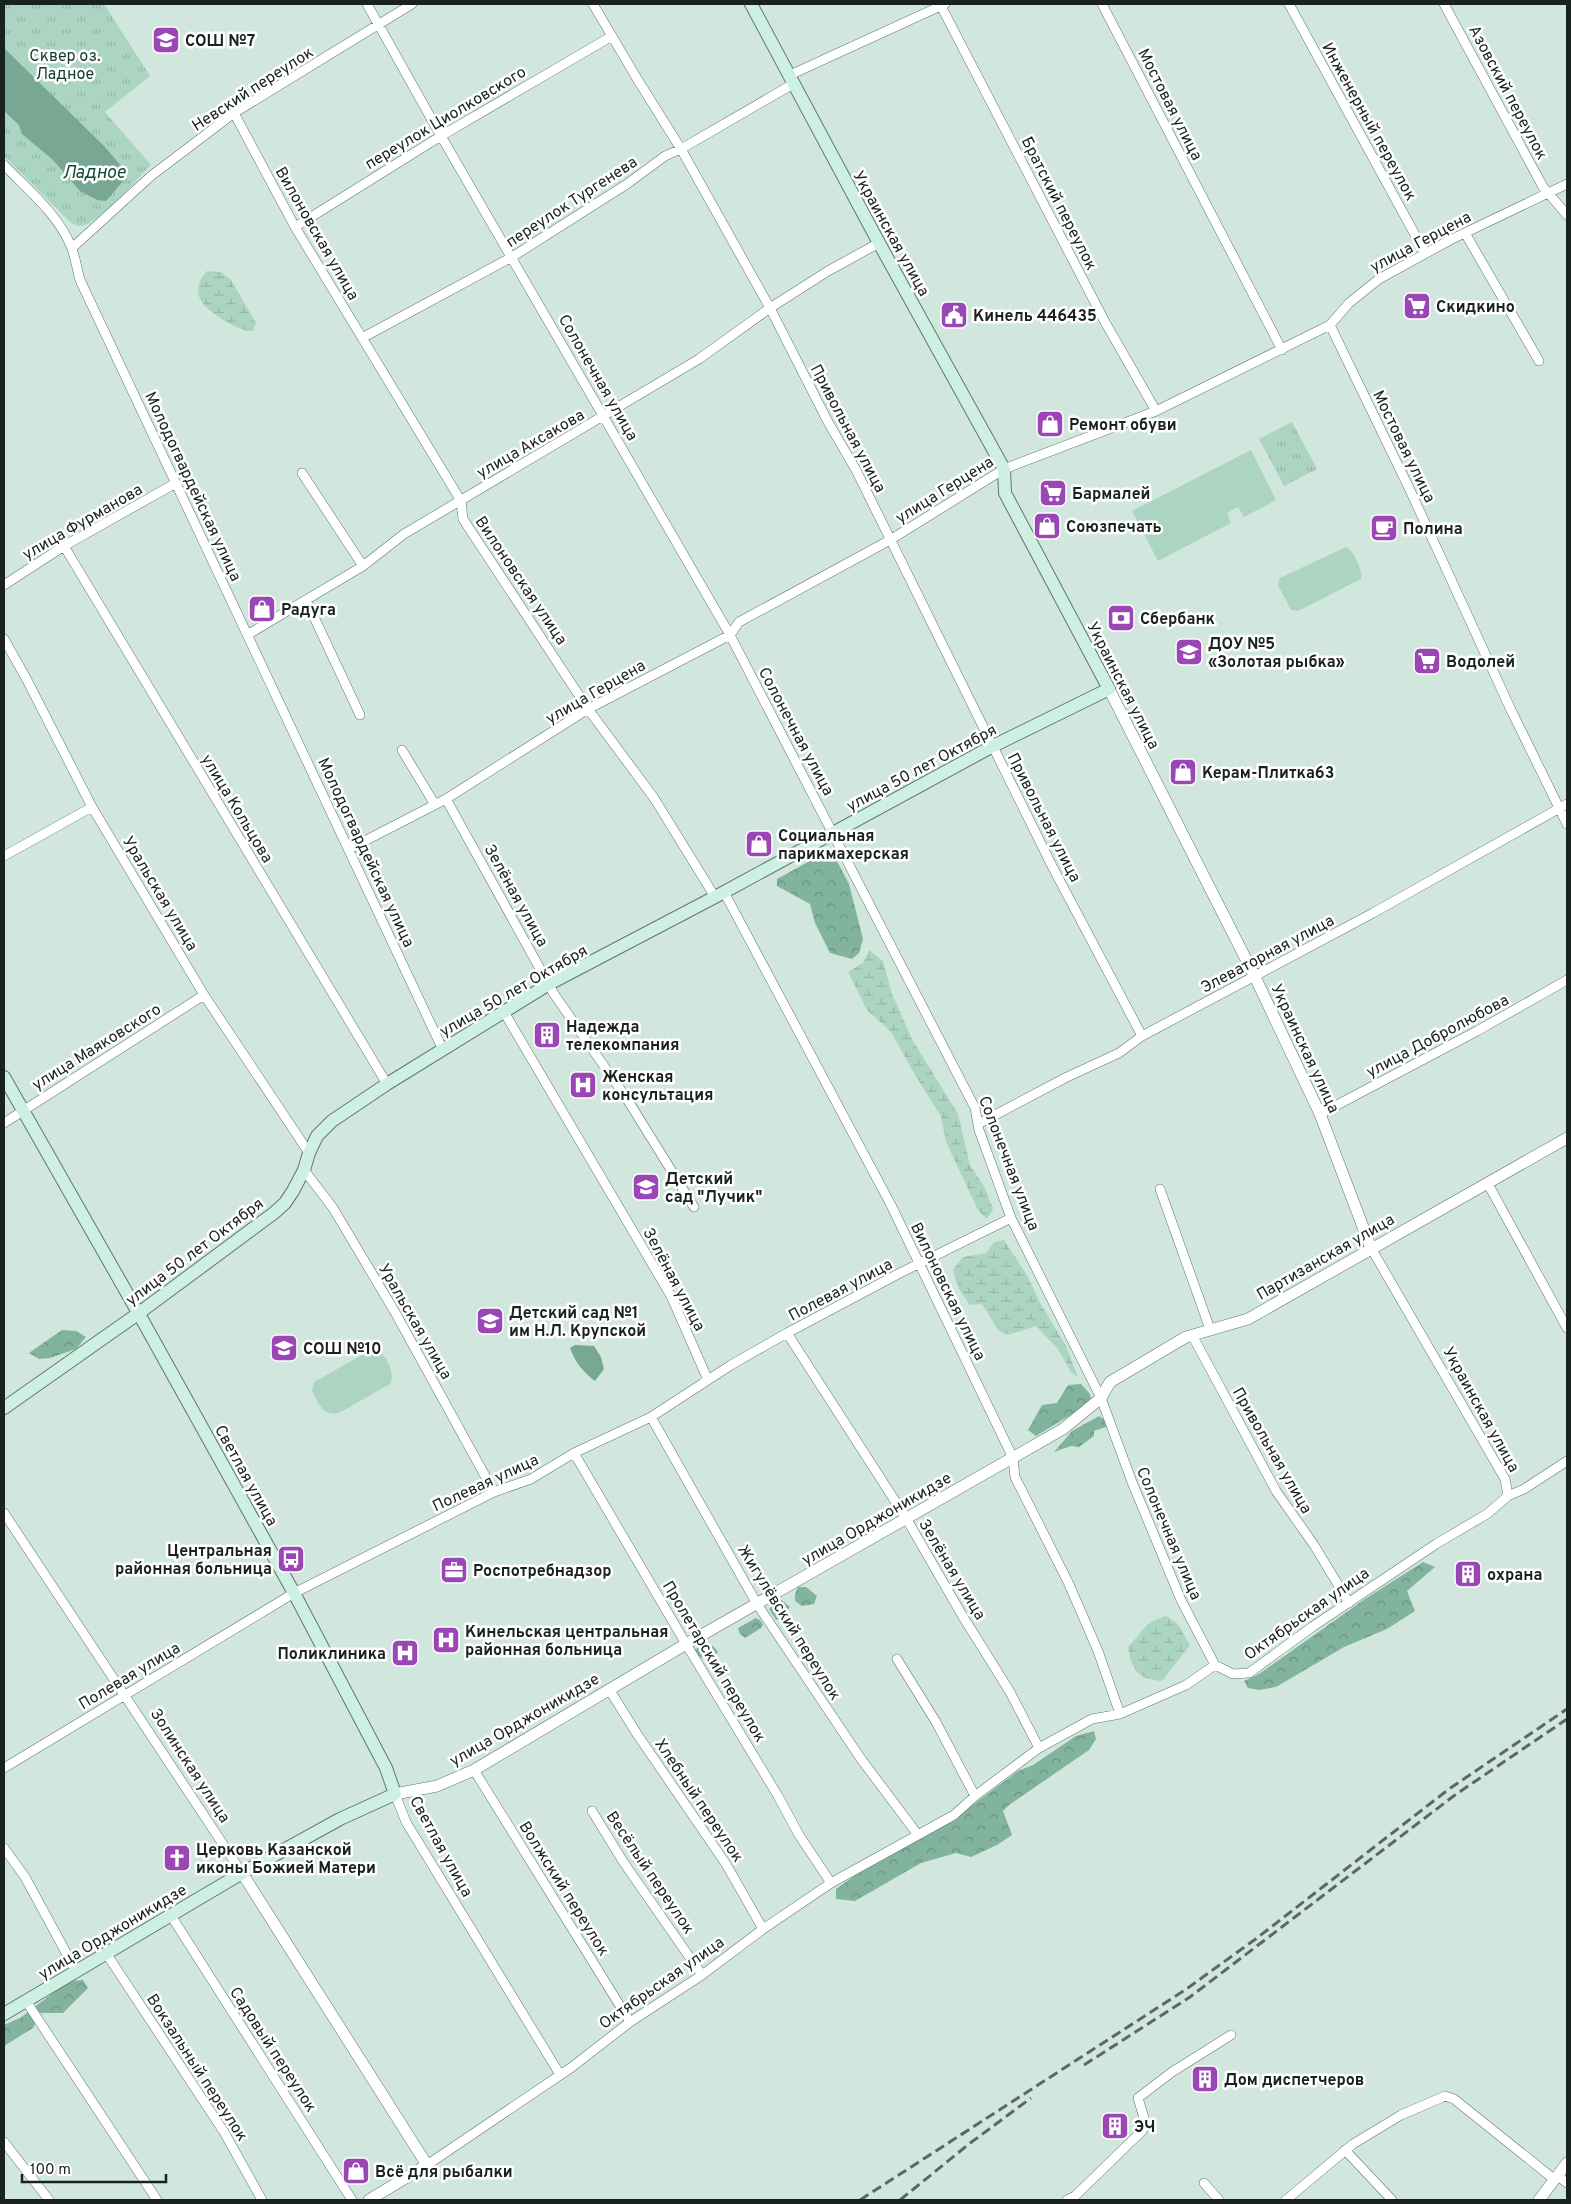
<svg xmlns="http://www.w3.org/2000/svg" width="1571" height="2204" viewBox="0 0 1571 2204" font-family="Overpass,sans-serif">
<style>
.green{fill:#acd4c2}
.forest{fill:url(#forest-crowns)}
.wetland{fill:url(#wetland-marsh)}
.park{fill:url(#park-tufts)}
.water{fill:#78a894}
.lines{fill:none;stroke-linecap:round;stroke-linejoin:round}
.minor-casing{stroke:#62766d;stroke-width:10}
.tertiary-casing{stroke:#62766d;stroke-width:12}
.secondary-casing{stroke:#62766d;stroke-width:14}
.minor{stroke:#fff;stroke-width:9}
.tertiary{stroke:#fff;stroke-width:11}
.secondary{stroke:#cef0e3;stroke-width:12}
.rail{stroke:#5b6863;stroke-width:3;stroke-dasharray:10 5;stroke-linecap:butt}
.labels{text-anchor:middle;stroke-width:5;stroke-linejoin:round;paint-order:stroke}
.poi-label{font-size:16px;font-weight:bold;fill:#1a221f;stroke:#fff;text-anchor:start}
.park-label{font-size:16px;fill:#113b2d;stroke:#fff}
.street-label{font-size:16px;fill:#1a221f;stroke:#fff}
.water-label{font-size:18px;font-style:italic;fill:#084b37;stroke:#fff}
</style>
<defs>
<pattern id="forest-crowns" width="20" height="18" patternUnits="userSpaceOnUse" patternTransform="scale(1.25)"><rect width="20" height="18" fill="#82b39e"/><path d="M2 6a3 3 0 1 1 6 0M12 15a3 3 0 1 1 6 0" fill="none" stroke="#6a9180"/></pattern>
<pattern id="wetland-marsh" width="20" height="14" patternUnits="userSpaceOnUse" patternTransform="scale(1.25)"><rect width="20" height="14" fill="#acd4c2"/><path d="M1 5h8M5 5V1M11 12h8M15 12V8" fill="none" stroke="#93b6a6"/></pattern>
<pattern id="park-tufts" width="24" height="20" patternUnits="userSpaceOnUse" patternTransform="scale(1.25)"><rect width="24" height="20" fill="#acd4c2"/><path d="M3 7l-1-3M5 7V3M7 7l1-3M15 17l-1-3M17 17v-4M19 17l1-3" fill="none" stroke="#93b6a6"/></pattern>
</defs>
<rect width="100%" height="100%" fill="#d1e7dd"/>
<path class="green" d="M 1251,450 L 1276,500 L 1244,517 L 1238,507 L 1227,513 L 1231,523 L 1158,561 L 1132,511 Z
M 1346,547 C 1354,551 1363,571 1361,579 L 1298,611 L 1291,610 L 1278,585 L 1280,578 Z
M 376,1349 C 386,1354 396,1374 390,1384 L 339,1413 C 323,1417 317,1402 312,1390 L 314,1382 L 367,1352 Z"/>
<path class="forest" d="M 828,851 L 838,863 L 849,884 L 863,939 L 859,953 L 852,959 L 830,953 L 815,923 L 810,904 L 777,886 L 777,879 Z
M 62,1330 L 76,1331 L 86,1337 L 76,1349 L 50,1358 L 39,1359 L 29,1353 Z
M 1081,1384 L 1090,1394 L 1091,1399 L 1077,1411 L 1036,1436 L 1028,1430 L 1042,1405 L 1057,1403 L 1068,1385 Z
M 1099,1416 L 1106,1421 L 1109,1426 L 1094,1431 L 1094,1436 L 1079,1447 L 1071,1446 L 1054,1452 L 1072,1431 Z
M 1423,1562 L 1435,1567 L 1407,1591 L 1415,1611 L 1387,1629 L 1344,1647 L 1276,1687 L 1259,1690 L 1248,1688 L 1244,1681 L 1259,1674 L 1365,1599 Z
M 798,1587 L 806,1587 L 817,1596 L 814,1604 L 802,1606 L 795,1601 L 795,1594 Z
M 780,1599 L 790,1607 L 782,1617 L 776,1620 L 769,1609 Z
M 756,1618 L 761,1621 L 763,1625 L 761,1628 L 745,1638 L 740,1634 L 738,1628 Z
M 706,1646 L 713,1646 L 718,1652 L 712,1659 L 702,1658 L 695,1654 L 695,1649 Z
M 1094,1731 L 1096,1739 L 1089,1750 L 1009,1805 L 1003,1811 L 1012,1835 L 997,1845 L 971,1857 L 956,1853 L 921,1863 L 855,1901 L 836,1899 L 836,1889 L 875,1861 L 950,1822 L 1018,1771 L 1033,1765 L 1076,1736 Z
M 83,1980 L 88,1988 L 63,2013 L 40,2013 L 33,2028 L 4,2046 L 4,2025 L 20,2018 L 69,1981 Z"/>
<path class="wetland" d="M 207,271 L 221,272 L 231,280 L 256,323 L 253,331 C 240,333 201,309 199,296 C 196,286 201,278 207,271 Z
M 869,950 L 883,961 L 892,994 L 913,1041 L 958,1114 L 970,1165 L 985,1188 L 993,1209 L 987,1219 L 978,1210 L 946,1142 L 941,1116 L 915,1075 L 891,1032 L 867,1010 L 848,972 L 863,963 Z
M 1004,1240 L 1028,1277 L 1039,1301 L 1066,1346 L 1078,1377 L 1071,1372 L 1058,1349 L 1036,1326 L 1008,1335 L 999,1331 L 982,1304 L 970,1305 L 959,1289 L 953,1270 L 963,1257 L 986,1253 L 994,1242 Z
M 1166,1616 L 1177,1623 L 1190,1645 L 1162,1681 C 1137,1679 1132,1670 1128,1647 C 1143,1632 1144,1622 1166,1616 Z"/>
<path class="park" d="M 4,4 L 104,4 L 150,76 L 105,112 L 151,165 C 137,179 98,225 80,226 C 76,226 73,224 70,222 L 4,156 Z
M 1292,422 L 1317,469 L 1284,486 L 1259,439 Z"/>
<path class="water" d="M 4,48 L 105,147 L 122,167 L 125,174 L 124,180 L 106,201 L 97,200 L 80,191 L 53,160 L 22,134 L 19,125 L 4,111 Z
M 575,1345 L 594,1346 L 601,1357 L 604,1369 L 595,1381 C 583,1372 575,1362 570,1348 Z"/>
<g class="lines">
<g class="minor-casing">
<path id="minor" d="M 367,4 L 441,136 L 730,635 L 975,1108 L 979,1130 L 1011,1218 L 1101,1398 L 1132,1482 L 1181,1600 L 1215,1665
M 593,4 L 636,77 L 681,149 L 770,308 L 828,422 L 856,470 L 1052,866 L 1142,1036
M 1102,4 L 1282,350
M 1289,4 L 1425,253
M 1444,4 L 1543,187 L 1567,215
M 941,6 L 1105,322 L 1156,411
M 790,75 L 945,4
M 234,113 L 295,227 L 461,501 L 463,519 L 588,709 L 654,798 L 715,897
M 4,165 C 28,190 57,213 71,246 C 75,256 77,269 80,280 L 443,1050
M 295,227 L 441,136 L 612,36
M 1465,233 L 1539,361
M 72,248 L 151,176 L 234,113 L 412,4
M 1330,325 L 1409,488 L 1511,710 L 1567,824
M 362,338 L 512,257 L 627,184 L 665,156 L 681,149 L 793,84
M 302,473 L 363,566
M 64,546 L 387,1084
M 4,585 L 64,546 L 176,483
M 306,600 L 360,715
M 247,635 L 363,566 L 404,534 L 699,359 L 770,308 L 828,271 L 879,243
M 4,639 L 27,680 L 92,807 L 204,995 L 309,1153
M 402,750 L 434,803
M 446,799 L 554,994 L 627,1099 L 694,1207
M 349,849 L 446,799 L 588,709 L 730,635 L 739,622 L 890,540 L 1004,469 L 1156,411 L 1330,325 L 1349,303 L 1379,279 L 1450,240 L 1567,184
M 4,856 L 92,807
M 724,892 L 891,1205 L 1013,1458 L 1015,1477 L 1068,1582 L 1098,1651 L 1120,1714
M 504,1012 L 671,1296 L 708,1380
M 1320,1114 L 1477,1031 L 1567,980
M 4,1123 L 204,995
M 978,1124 L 1067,1077 L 1119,1053 L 1142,1036 L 1373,913 L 1567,804
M 304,1170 L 333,1208 L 396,1314 L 494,1492
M 1488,1184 L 1567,1328
M 1160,1189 L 1210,1329
M 1371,1248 L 1505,1479 L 1508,1496
M 787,1333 L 906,1518 L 962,1615 L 1010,1692 L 1039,1748
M 1192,1335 L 1276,1491 L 1314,1545 L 1349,1603
M 651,1417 L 757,1604 L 861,1759 L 918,1835
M 574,1453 L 686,1644 L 778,1796 L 799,1835 L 831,1883
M 4,1513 L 242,1873
M 897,1659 L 936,1722 L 975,1796
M 609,1689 L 637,1734 L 726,1864 L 763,1929
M 4,1768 L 294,1593 L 494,1492 L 531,1479 L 574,1453 L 651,1417 L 731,1365 L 787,1333 L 898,1274 L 1011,1218
M 474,1770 L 630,2022
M 395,1794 L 406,1822 L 559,2073
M 592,1811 L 624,1863 L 702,1975
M 4,1848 L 25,1877 L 76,1971
M 170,1914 L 352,2200
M 106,1953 L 224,2132 L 262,2200
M 26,2001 L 157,2200
M 4,2142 L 49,2200
M 1345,2150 L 1392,2200
M 427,2165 L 572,2067 L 630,2022 L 702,1975 L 763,1929 L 831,1883 L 954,1815 L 975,1796 L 1039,1748 L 1092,1719 L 1120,1714 L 1186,1685 L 1215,1665 L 1233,1674 L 1249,1673 L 1312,1627 L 1436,1544 L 1487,1514 L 1508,1496 L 1524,1489 L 1567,1461
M 1558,2176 L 1567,2183
M 1204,2183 L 1219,2200
M 1067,2200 L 1075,2196 L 1143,2130 L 1144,2118 L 1138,2098 L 1172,2072 L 1231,2035
M 1286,2200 L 1353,2144 L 1401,2115 L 1445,2096 L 1454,2099 L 1555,2180"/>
</g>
<g class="tertiary-casing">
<path id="tertiary" d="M 1109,689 L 1255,977 L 1320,1114 L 1371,1248
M 395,1794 L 437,1786 L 474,1770 L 686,1644 L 1063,1429 L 1101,1398 L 1110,1382 L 1186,1337 L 1248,1319 L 1567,1138
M 242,1873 L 427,2165 L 369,2200
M 1539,2200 L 1567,2163"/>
</g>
<g class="secondary-casing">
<path id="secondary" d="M 4,1077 L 144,1323 L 294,1593 L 386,1768 L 395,1794 L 340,1819 L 242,1873 L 4,2014
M 4,1408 L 139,1313 L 274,1213 L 285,1203 L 293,1191 L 304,1170 L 309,1153 L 317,1136 L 332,1121 L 387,1084 L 549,984 L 715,897 L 993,746 L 1109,689 L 1005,493 L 1004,469 L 879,243 L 751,4"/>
</g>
<use href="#minor" class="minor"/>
<use href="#tertiary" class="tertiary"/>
<use href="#secondary" class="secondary"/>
<path class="rail" d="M 1084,2065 L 1190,1997 L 1455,1795 L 1567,1719
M 860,2200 L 1185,1990 L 1257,1938 L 1449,1789 L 1567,1709
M 900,2200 L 969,2144 L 1031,2098"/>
</g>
<defs>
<g id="school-square" transform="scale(1.4375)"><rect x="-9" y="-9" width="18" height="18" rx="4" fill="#9a47b5" stroke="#fff"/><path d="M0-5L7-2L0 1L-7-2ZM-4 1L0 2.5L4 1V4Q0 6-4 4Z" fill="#fff"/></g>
<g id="supermarket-square" transform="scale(1.4375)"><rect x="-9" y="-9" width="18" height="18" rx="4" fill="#9a47b5" stroke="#fff"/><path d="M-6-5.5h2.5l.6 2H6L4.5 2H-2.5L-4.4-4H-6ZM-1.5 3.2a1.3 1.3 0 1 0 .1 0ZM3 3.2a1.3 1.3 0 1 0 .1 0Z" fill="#fff"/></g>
<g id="civic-square" transform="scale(1.4375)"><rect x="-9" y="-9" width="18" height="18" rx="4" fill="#9a47b5" stroke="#fff"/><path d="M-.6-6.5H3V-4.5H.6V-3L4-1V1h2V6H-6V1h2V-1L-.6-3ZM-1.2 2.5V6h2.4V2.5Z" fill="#fff"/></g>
<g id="shop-square" transform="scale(1.4375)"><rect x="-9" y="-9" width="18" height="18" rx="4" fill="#9a47b5" stroke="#fff"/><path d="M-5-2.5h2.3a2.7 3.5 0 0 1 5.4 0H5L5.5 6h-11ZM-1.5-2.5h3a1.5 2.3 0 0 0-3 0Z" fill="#fff"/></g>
<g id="cafe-square" transform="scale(1.4375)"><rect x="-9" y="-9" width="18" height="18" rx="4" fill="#9a47b5" stroke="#fff"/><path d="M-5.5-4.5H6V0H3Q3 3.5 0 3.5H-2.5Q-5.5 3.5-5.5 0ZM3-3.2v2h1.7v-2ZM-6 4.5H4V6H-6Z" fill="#fff"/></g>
<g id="bank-square" transform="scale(1.4375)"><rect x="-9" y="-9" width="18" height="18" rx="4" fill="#9a47b5" stroke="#fff"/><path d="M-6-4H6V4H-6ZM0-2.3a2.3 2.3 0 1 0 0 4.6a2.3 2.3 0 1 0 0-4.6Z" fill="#fff"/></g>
<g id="building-square" transform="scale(1.4375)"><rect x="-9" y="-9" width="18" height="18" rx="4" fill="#9a47b5" stroke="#fff"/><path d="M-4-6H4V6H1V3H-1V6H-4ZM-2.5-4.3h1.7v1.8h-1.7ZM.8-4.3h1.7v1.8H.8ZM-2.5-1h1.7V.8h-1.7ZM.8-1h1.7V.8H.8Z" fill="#fff"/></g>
<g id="hospital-square" transform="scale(1.4375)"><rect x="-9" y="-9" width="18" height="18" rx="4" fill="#9a47b5" stroke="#fff"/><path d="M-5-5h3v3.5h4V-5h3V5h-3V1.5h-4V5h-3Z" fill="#fff"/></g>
<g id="bus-square" transform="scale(1.4375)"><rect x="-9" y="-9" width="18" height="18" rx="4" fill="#9a47b5" stroke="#fff"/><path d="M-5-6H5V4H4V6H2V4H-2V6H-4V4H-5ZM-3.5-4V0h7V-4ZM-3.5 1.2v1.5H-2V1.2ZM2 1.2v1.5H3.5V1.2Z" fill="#fff"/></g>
<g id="office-square" transform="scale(1.4375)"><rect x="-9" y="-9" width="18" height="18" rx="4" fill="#9a47b5" stroke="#fff"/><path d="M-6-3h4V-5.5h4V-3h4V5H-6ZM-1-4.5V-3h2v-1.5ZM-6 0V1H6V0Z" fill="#fff"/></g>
<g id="church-square" transform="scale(1.4375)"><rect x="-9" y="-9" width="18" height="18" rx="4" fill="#9a47b5" stroke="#fff"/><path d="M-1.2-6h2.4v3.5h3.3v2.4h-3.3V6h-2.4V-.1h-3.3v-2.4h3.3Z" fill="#fff"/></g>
</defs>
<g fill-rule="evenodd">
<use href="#school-square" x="166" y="40"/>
<use href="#supermarket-square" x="1417" y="306"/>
<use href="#civic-square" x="954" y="315"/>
<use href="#shop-square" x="1050" y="424"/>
<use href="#supermarket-square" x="1053" y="493"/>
<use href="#shop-square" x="1047" y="526"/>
<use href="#cafe-square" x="1384" y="528"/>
<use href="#shop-square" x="262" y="609"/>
<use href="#bank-square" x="1121" y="618"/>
<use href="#school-square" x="1189" y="652"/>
<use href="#supermarket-square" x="1427" y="661"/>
<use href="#shop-square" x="1183" y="772"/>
<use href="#shop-square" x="759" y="844"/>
<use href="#building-square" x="547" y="1035"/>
<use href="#hospital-square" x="583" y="1085"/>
<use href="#school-square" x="646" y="1187"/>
<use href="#school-square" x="490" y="1321"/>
<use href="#school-square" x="284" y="1348"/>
<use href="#bus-square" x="291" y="1559"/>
<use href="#office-square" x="454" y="1570"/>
<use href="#building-square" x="1468" y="1574"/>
<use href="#hospital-square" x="446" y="1640"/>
<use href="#hospital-square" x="405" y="1653"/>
<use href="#church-square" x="177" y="1858"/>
<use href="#building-square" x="1205" y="2079"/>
<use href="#building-square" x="1115" y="2126"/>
<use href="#shop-square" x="356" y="2171"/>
</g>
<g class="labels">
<g class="poi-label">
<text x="185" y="46">СОШ №7</text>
<text x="1436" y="312">Скидкино</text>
<text x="973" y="321">Кинель 446435</text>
<text x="1069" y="430">Ремонт обуви</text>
<text x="1072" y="499">Бармалей</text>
<text x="1066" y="532">Союзпечать</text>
<text x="1403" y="534">Полина</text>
<text x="281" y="615">Радуга</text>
<text x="1140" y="624">Сбербанк</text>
<text x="1208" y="649">ДОУ №5<tspan x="1208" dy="18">«Золотая рыбка»</tspan></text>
<text x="1446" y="667">Водолей</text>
<text x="1202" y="778">Керам-Плитка63</text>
<text x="778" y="841">Социальная<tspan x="778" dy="18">парикмахерская</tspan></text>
<text x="566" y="1032">Надежда<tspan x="566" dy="18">телекомпания</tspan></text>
<text x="602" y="1082">Женская<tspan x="602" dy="18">консультация</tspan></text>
<text x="665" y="1184">Детский<tspan x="665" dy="18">сад "Лучик"</tspan></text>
<text x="509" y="1318">Детский сад №1<tspan x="509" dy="18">им Н.Л. Крупской</tspan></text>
<text x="303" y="1354">СОШ №10</text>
<text x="272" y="1556" text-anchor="end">Центральная<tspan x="272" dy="18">районная больница</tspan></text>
<text x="473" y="1576">Роспотребнадзор</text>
<text x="1487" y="1580">охрана</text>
<text x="465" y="1637">Кинельская центральная<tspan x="465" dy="18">районная больница</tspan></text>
<text x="386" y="1659" text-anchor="end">Поликлиника</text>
<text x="196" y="1855">Церковь Казанской<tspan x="196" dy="18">иконы Божией Матери</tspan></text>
<text x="1224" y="2085">Дом диспетчеров</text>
<text x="1134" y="2132">ЭЧ</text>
<text x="375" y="2177">Всё для рыбалки</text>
</g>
<g class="park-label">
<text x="65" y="61">Сквер оз.<tspan x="65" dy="18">Ладное</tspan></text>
</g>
<g class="street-label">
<text transform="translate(252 88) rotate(-33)" y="6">Невский переулок</text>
<text transform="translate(1509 92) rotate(62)" y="6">Азовский переулок</text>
<text transform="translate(1171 104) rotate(63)" y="6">Мостовая улица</text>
<text transform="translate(445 117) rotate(-31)" y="6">переулок Циолковского</text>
<text transform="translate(1370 121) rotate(61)" y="6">Инженерный переулок</text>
<text transform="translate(571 201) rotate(-33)" y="6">переулок Тургенева</text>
<text transform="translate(1060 203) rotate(63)" y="6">Братский переулок</text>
<text transform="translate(318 233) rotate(60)" y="6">Вилоновская улица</text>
<text transform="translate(892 233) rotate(61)" y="6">Украинская улица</text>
<text transform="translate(1420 241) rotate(-28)" y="6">улица Герцена</text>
<text transform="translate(599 377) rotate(60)" y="6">Солонечная улица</text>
<text transform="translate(849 428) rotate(62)" y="6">Привольная улица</text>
<text transform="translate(530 443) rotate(-30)" y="6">улица Аксакова</text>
<text transform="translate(1405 446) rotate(64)" y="6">Мостовая улица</text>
<text transform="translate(194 486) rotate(65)" y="6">Молодогвардейская улица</text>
<text transform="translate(944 489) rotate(-32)" y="6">улица Герцена</text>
<text transform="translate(82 521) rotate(-30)" y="6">улица Фурманова</text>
<text transform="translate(522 580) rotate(56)" y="6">Вилоновская улица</text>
<text transform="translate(1124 685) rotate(63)" y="6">Украинская улица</text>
<text transform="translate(595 691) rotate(-30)" y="6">улица Герцена</text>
<text transform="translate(797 731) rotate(62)" y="6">Солонечная улица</text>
<text transform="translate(921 767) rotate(-28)" y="6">улица 50 лет Октября</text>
<text transform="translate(238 808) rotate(59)" y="6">улица Кольцова</text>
<text transform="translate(1045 817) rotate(63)" y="6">Привольная улица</text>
<text transform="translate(367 852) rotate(65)" y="6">Молодогвардейская улица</text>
<text transform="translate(161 893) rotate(59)" y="6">Уральская улица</text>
<text transform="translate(517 895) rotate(61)" y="6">Зелёная улица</text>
<text transform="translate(1267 953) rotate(-28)" y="6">Элеваторная улица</text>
<text transform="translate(513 990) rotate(-30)" y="6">улица 50 лет Октября</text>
<text transform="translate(1437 1035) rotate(-28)" y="6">улица Добролюбова</text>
<text transform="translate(96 1046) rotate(-32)" y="6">улица Маяковского</text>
<text transform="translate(1306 1048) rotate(65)" y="6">Украинская улица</text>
<text transform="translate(1010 1163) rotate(69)" y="6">Солонечная улица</text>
<text transform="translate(194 1251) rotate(-37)" y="6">улица 50 лет Октября</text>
<text transform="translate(1325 1256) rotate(-30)" y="6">Партизанская улица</text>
<text transform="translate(675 1279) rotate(62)" y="6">Зелёная улица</text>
<text transform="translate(840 1289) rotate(-28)" y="6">Полевая улица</text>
<text transform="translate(949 1291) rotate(64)" y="6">Вилоновская улица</text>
<text transform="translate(416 1321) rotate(60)" y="6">Уральская улица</text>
<text transform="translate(1482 1409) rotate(61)" y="6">Украинская улица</text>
<text transform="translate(1273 1450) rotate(60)" y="6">Привольная улица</text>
<text transform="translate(247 1475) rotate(61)" y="6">Светлая улица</text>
<text transform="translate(485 1482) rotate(-25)" y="6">Полевая улица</text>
<text transform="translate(876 1518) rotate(-30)" y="6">улица Орджоникидзе</text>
<text transform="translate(1170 1533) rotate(67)" y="6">Солонечная улица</text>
<text transform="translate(953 1569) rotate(59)" y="6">Зелёная улица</text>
<text transform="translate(1306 1613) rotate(-35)" y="6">Октябрьская улица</text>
<text transform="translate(790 1622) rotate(58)" y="6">Жигулёвский переулок</text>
<text transform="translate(715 1661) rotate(59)" y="6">Пролетарский переулок</text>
<text transform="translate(129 1675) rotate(-31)" y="6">Полевая улица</text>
<text transform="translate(524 1719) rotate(-30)" y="6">улица Орджоникидзе</text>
<text transform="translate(191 1765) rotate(57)" y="6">Золинская улица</text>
<text transform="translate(700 1800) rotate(56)" y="6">Хлебный переулок</text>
<text transform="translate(442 1846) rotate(61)" y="6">Светлая улица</text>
<text transform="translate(651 1872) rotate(56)" y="6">Весёлый переулок</text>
<text transform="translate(565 1888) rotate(58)" y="6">Волжский переулок</text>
<text transform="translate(112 1931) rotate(-31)" y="6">улица Орджоникидзе</text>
<text transform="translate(661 1982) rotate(-35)" y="6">Октябрьская улица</text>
<text transform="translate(274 2049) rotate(57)" y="6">Садовый переулок</text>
<text transform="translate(198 2067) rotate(57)" y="6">Вокзальный переулок</text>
</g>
<g class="water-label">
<text x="94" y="178">Ладное</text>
</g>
</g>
<rect width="1571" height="2204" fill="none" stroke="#1a221f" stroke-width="10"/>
<path d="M22 2174v8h144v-8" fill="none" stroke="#1a221f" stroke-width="2.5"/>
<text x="30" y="2174" font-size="15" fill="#1a221f" stroke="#ffffff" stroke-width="4" paint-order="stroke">100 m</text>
</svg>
